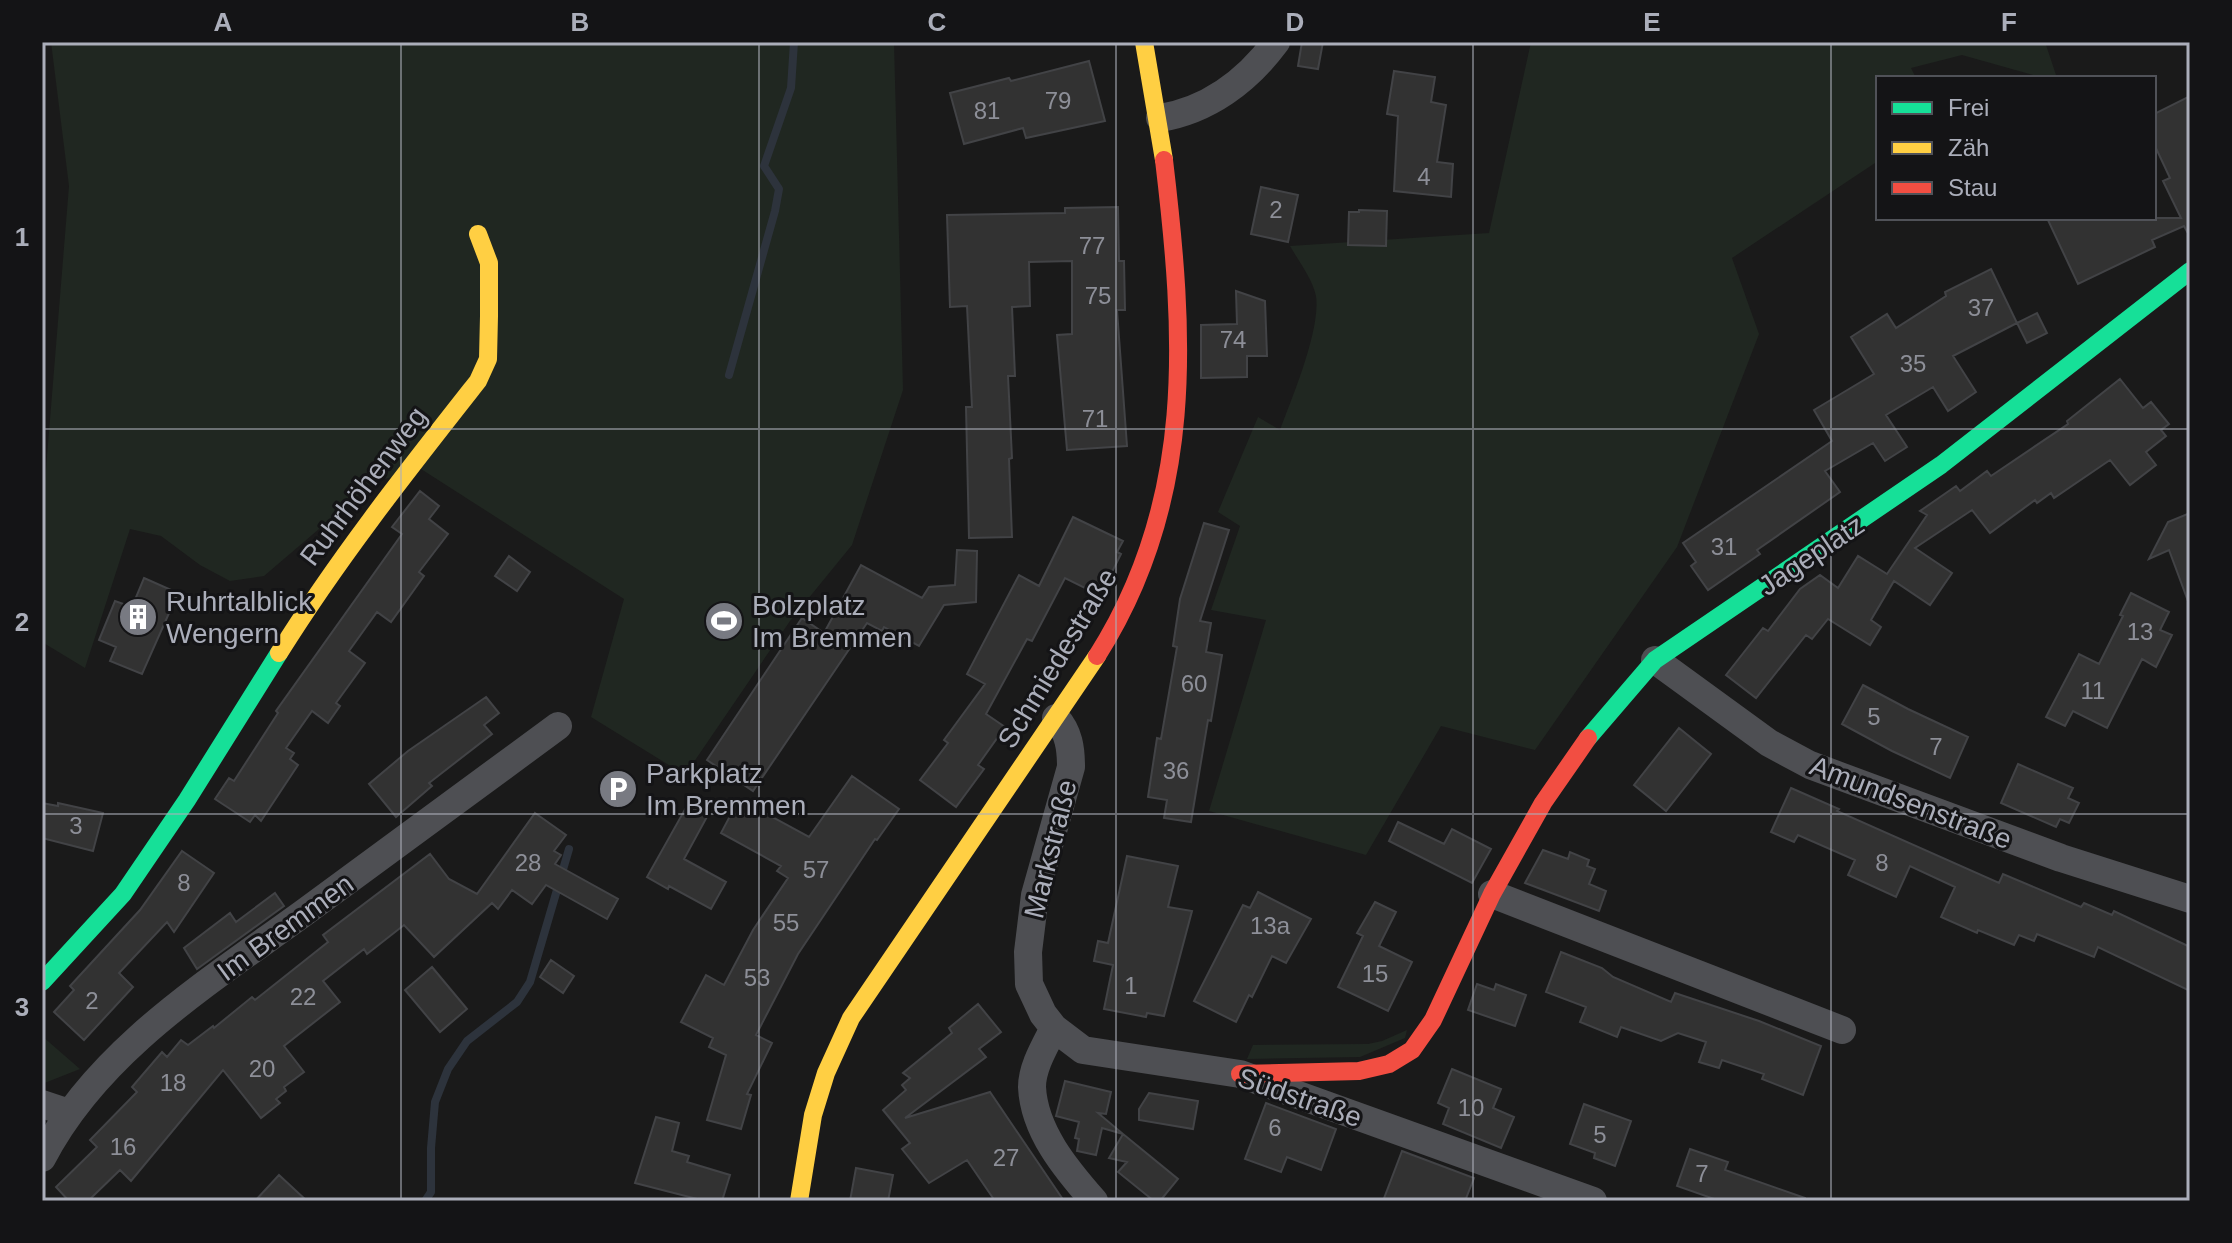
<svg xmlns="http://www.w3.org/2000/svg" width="2232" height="1243" viewBox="0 0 2232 1243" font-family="Helvetica,sans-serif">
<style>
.green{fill:#202721}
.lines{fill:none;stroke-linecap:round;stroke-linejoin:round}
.stream{stroke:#2d333c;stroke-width:8}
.building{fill:#323232;stroke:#424346;stroke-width:2}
.street{stroke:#4e4f53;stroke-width:28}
.fast{stroke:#16e098;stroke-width:18}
.slow{stroke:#ffcf43;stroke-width:18}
.jam{stroke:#f24e42;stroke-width:18}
.grid{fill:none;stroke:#abaeba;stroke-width:2;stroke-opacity:0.55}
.labels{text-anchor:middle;stroke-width:6;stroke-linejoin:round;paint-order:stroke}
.number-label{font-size:24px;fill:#8d8f98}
.street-label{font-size:28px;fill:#abaeba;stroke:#141416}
.poi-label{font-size:28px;fill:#abaeba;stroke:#141416;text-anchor:start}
.neatline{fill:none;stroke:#abaeba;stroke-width:3}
.grid-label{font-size:26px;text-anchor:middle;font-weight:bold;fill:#abaeba}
</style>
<rect width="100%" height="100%" fill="#1a1a1a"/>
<path class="green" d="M 51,42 L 894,42 L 903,390 L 852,545 L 790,621 L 685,775 L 591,717 L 624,599 L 421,469 L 374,482 L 264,576 L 230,581 L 200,565 L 161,536 L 130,529 L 85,668 L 42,642 L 42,518 L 69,186 Z
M 1531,42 L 2045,42 L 2057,78 L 2044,78 L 1962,55 L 1911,68 L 1916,78 L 1878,78 L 1878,161 L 1732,258 L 1759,334 L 1677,547 L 1535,750 L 1441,726 L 1366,855 L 1209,811 L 1266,620 L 1211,610 L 1240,526 L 1218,512 L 1258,417 L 1280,430 C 1292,398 1321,329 1316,296 C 1313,280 1298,260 1290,246 L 1489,233 Z
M 1407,1030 L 1405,1038 L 1360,1057 L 1247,1059 L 1253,1045 L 1368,1044 L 1382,1041 Z
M 42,1036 L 80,1069 L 42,1084 Z"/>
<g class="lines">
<path class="stream" d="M 729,375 L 775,211 L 779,189 L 764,166 L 791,88 L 794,42
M 425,1201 L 431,1192 L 431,1148 L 435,1102 L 448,1069 L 467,1041 L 517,1002 L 530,982 L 569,849"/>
</g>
<path class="building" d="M 1302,42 L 1323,42 L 1318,69 L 1298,66 Z
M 1089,61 L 1105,121 L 1026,138 L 1023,128 L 964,144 L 950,93 L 1009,78 L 1011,81 Z
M 1394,71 L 1435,77 L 1431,102 L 1446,105 L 1437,162 L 1453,164 L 1451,197 L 1394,191 L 1398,116 L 1387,114 Z
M 2190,96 L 2190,237 L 2184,226 L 2152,240 L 2155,247 L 2078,284 L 2047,218 L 2181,218 L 2163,181 L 2170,178 L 2154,144 L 2154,114 Z
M 1261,187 L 1298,195 L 1288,242 L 1251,234 Z
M 1118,207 L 1119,261 L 1124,261 L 1125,310 L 1117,310 L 1127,446 L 1067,450 L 1057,335 L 1072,334 L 1072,261 L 1029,262 L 1030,306 L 1012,307 L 1015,376 L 1008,376 L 1012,458 L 1009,459 L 1012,537 L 969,538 L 966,407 L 972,407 L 967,306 L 950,307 L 947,215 L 1065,213 L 1065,208 Z
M 1359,210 L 1387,211 L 1386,246 L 1348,245 L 1349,212 L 1359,212 Z
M 1991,269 L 2017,323 L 1953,356 L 1976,392 L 1948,411 L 1933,387 L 1886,415 L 1907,447 L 1885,461 L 1873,443 L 1825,471 L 1840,492 L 1757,550 L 1760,554 L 1708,590 L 1691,566 L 1696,562 L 1683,543 L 1832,441 L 1814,410 L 1874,374 L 1851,337 L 1887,314 L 1896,328 L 1946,296 L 1945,292 Z
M 1236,291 L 1265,301 L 1267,356 L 1247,356 L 1247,377 L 1201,378 L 1201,325 L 1237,324 Z
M 2037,313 L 2047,333 L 2027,343 L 2017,323 Z
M 2120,379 L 2143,408 L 2151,402 L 2169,424 L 2161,430 L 2166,436 L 2146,452 L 2156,465 L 2130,485 L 2110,460 L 2054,498 L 2051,493 L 2037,503 L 2035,500 L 1990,533 L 1972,510 L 1915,548 L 1952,573 L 1930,605 L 1894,581 L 1871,620 L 1881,627 L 1870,645 L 1828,619 L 1812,639 L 1806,635 L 1756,698 L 1726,675 L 1763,628 L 1768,631 L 1800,589 L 1820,575 L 1838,588 L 1858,556 L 1887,574 L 1927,515 L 1920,511 L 1956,486 L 1960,491 L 1987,471 L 1991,476 L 2068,424 L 2067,421 Z
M 420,491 L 439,506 L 429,519 L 448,534 L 419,572 L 424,576 L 391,622 L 377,612 L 349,651 L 365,663 L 336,703 L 340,706 L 328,723 L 312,711 L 286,748 L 294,753 L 290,759 L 298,765 L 261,821 L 255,815 L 250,822 L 215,799 L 229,778 L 234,781 L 278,713 L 276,711 L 402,534 L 392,527 Z
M 2190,513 L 2190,601 L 2188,601 L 2169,550 L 2149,559 L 2168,522 Z
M 1073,517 L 1123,541 L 1117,552 L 1121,554 L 1106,584 L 1102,583 L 1097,594 L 1065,578 L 1032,641 L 1027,639 L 986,714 L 1005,727 L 978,765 L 984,769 L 956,807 L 920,780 L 948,743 L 944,740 L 985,684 L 967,674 L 1019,575 L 1039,586 Z
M 1204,523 L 1229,530 L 1200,621 L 1211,623 L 1206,652 L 1222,655 L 1211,721 L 1208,720 L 1191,822 L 1164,818 L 1167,800 L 1148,797 L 1157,738 L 1161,739 L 1177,647 L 1173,646 L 1180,599 Z
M 957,550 L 977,551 L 976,602 L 944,605 L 919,646 L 884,627 L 882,631 L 867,623 L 753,791 L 707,760 L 802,618 L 824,633 L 861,565 L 922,598 L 929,587 L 955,585 Z
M 509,556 L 530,572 L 517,591 L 495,576 Z
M 144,578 L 178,593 L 142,674 L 110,661 L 116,647 L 99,640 L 115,601 L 132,607 Z
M 2131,593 L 2169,612 L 2160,630 L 2172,635 L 2156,667 L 2142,659 L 2107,728 L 2073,711 L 2065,726 L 2046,717 L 2079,654 L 2099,664 L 2123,616 L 2120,615 Z
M 1863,685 L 1908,709 L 1968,737 L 1950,778 L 1892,751 L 1842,724 Z
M 486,697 L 499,713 L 484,725 L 492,734 L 429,783 L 432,786 L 396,817 L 369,784 L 408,751 Z
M 1679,728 L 1711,754 L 1666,811 L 1634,785 Z
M 2018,764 L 2073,788 L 2068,798 L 2079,803 L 2069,823 L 2060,819 L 2056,827 L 2001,803 Z
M 852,776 L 899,809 L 877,840 L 875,839 L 798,954 L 756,1035 L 772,1043 L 747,1094 L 751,1095 L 741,1129 L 707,1120 L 726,1055 L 709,1047 L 713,1038 L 681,1022 L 706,975 L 724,985 L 753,930 L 788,878 L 777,871 L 781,866 L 721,833 L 739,799 L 809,837 Z
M 1791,788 L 1839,809 L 1837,811 L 1999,883 L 2003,874 L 2081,907 L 2084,903 L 2112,915 L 2114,911 L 2190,947 L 2190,991 L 2098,947 L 2094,957 L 2037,934 L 2034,941 L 2019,935 L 2014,945 L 1978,930 L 1977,933 L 1941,917 L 1955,887 L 1910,866 L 1896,897 L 1848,875 L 1855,860 L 1798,835 L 1794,842 L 1771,832 Z
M 42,803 L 58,806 L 58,803 L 103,813 L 93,851 L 42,838 Z
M 688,804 L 708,815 L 684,859 L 726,882 L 711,909 L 669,886 L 668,889 L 647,877 Z
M 535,813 L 566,835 L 554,851 L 561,855 L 555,864 L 618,899 L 607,919 L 546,885 L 532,904 L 512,890 L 498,909 L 492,903 L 434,957 L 404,925 L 367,954 L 364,949 L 323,981 L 340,1002 L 284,1046 L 304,1072 L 284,1087 L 286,1091 L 276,1099 L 280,1103 L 261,1118 L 223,1070 L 131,1181 L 120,1170 L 88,1201 L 69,1201 L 56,1187 L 97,1147 L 90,1140 L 137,1092 L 132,1087 L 162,1052 L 167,1057 L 181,1040 L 188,1045 L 213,1026 L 214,1028 L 252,997 L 255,1000 L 328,942 L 323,935 L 430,854 L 449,879 L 477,894 Z
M 1398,822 L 1444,844 L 1452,829 L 1491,849 L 1472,883 L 1389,841 Z
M 1543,850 L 1568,859 L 1570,852 L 1589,860 L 1587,866 L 1595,869 L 1589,884 L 1606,891 L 1599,911 L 1525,883 Z
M 182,851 L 214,873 L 174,932 L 167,922 L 119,973 L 133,987 L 84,1040 L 54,1012 L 74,990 L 70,986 L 140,910 Z
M 1127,856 L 1178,866 L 1168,907 L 1192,911 L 1164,1016 L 1147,1013 L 1146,1017 L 1104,1009 L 1113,965 L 1094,961 L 1098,941 L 1108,943 Z
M 1258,892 L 1311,919 L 1286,963 L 1272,956 L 1252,997 L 1249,995 L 1236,1022 L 1194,1001 L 1243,905 L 1250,908 Z
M 275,893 L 284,906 L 197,969 L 184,948 L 230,913 L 236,922 Z
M 1375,902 L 1396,912 L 1379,946 L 1412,962 L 1388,1011 L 1338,987 L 1363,936 L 1357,933 Z
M 1561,952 L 1602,968 L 1613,977 L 1671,1002 L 1675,993 L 1759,1021 L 1821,1046 L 1803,1095 L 1762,1079 L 1764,1074 L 1722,1060 L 1719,1068 L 1699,1062 L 1706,1042 L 1678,1033 L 1661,1041 L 1621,1027 L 1617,1037 L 1580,1022 L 1586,1007 L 1546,992 Z
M 551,960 L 574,976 L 563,993 L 540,977 Z
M 432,967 L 467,1009 L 440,1032 L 405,990 Z
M 1477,984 L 1494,990 L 1496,984 L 1526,995 L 1515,1026 L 1468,1010 Z
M 978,1004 L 1001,1032 L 979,1049 L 986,1057 L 905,1118 L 990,1092 L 1064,1201 L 995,1201 L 967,1160 L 929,1183 L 902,1149 L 910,1143 L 883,1110 L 906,1090 L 902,1085 L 910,1078 L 903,1073 L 952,1033 L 949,1028 Z
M 1452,1069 L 1501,1089 L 1493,1108 L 1514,1117 L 1501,1148 L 1443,1124 L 1449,1108 L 1438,1103 Z
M 1065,1081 L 1111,1092 L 1106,1114 L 1098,1113 L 1123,1134 L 1102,1128 L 1096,1155 L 1077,1151 L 1079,1139 L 1075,1138 L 1079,1122 L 1056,1116 Z
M 1149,1093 L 1198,1101 L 1193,1129 L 1139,1120 L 1139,1109 Z
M 1266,1103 L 1336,1129 L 1321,1170 L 1287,1157 L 1281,1172 L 1245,1159 Z
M 1584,1104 L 1631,1121 L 1615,1166 L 1594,1158 L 1595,1153 L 1570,1144 Z
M 656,1117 L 679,1123 L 672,1151 L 689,1156 L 687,1162 L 730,1175 L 722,1201 L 705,1201 L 635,1183 Z
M 1123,1134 L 1178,1179 L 1160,1201 L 1154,1201 L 1118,1172 L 1127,1162 L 1109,1158 Z
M 1690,1149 L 1728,1162 L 1725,1170 L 1805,1198 L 1805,1201 L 1720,1201 L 1677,1186 Z
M 1402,1151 L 1474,1178 L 1465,1201 L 1383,1201 Z
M 856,1168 L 893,1175 L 888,1201 L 850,1201 Z
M 279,1175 L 307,1201 L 255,1201 Z"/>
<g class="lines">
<path class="street" d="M 1160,118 C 1208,110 1247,81 1276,42
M 1655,660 L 1769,743 L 1810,765 L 2061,858 L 2190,899
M 1056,718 C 1069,732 1071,749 1071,767 L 1035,895 L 1028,952 L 1029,984 L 1043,1014 L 1054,1028 L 1083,1050 L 1240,1074 L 1593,1201
M 1492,894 L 1842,1030
M 1054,1028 C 1045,1046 1032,1067 1032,1087 C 1034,1131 1066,1169 1094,1201
M 42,1104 L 69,1113
M 42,1158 C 98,1050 209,982 305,912 C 389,850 474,788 558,726"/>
<path class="fast" d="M 1588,738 L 1655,660 L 1941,465 L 2190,271
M 42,982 L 123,894 L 187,800 L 279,653"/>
<path class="slow" d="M 1144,42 L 1164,160
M 279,653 C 339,557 408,470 478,381 L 488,359 L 489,316 L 489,263 L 478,234
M 799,1201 L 813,1115 L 826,1073 L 851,1018 L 1097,656"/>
<path class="jam" d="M 1097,656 C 1196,500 1185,336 1164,160
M 1240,1074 L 1359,1071 L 1389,1064 L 1412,1050 L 1433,1020 L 1492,894 L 1543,803 L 1588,738"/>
</g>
<path class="grid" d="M 401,42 L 401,1201M 759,42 L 759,1201M 1116,42 L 1116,1201M 1473,42 L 1473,1201M 1831,42 L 1831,1201M 42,429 L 2190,429M 42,814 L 2190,814"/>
<defs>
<g id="building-disc" transform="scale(2)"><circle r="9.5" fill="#787a82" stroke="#141416"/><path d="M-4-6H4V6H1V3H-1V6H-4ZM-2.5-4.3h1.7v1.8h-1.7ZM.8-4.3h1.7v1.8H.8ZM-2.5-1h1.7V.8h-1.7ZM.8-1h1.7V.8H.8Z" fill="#fff"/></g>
<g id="stadium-disc" transform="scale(2)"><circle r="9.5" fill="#787a82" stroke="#141416"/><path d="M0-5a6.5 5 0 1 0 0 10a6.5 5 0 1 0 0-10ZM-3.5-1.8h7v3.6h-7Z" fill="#fff"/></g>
<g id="parking-disc" transform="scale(2)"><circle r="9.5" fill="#787a82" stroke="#141416"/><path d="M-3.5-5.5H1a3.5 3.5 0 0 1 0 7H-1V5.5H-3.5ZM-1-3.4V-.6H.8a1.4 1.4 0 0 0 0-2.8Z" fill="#fff"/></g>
</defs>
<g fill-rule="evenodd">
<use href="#building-disc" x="138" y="617"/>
<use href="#stadium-disc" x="724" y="621"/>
<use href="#parking-disc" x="618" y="789"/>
</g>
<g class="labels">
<g class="number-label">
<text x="1058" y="109">79</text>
<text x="987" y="119">81</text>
<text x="1424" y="185">4</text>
<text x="1276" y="218">2</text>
<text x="1092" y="254">77</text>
<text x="1098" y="304">75</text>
<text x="1981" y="316">37</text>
<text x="1233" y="348">74</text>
<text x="1913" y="372">35</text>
<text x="1095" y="427">71</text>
<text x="1724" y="555">31</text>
<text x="2140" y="640">13</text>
<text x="1194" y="692">60</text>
<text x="2093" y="699">11</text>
<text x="1874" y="725">5</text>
<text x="1936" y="755">7</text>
<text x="1176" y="779">36</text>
<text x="76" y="834">3</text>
<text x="528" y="871">28</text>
<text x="1882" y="871">8</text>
<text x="816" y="878">57</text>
<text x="184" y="891">8</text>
<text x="786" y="931">55</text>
<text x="1270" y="934">13a</text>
<text x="1375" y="982">15</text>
<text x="757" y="986">53</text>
<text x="1131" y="994">1</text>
<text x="303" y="1005">22</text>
<text x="92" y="1009">2</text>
<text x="262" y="1077">20</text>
<text x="173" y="1091">18</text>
<text x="1471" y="1116">10</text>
<text x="1275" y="1136">6</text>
<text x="1600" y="1143">5</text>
<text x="123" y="1155">16</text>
<text x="1006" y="1166">27</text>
<text x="1702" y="1182">7</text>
</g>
<g class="street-label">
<text transform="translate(363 486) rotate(-53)" y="10">Ruhrhöhenweg</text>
<text transform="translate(1811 555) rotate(-34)" y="10">Jageplatz</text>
<text transform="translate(1057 658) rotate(-59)" y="10">Schmiedestraße</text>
<text transform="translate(1911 802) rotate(21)" y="10">Amundsenstraße</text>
<text transform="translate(1050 849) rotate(-76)" y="10">Markstraße</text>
<text transform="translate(285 927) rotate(-36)" y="10">Im Bremmen</text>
<text transform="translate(1300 1097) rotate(19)" y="10">Südstraße</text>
</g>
<g class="poi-label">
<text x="166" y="611">Ruhrtalblick<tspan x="166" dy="32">Wengern</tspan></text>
<text x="752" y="615">Bolzplatz<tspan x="752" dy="32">Im Bremmen</tspan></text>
<text x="646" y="783">Parkplatz<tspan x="646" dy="32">Im Bremmen</tspan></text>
</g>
</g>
<rect width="2232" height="1243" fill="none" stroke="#141416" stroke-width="88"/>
<rect x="1876" y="76" width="280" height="144" fill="#141416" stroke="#505258" stroke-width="2"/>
<rect x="1892" y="102" width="40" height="12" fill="#16e098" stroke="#505258" stroke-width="2"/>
<text x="1948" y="116" font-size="24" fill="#abaeba">Frei</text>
<rect x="1892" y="142" width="40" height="12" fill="#ffcf43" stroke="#505258" stroke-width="2"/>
<text x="1948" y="156" font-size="24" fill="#abaeba">Zäh</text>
<rect x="1892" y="182" width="40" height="12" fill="#f24e42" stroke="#505258" stroke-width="2"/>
<text x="1948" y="196" font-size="24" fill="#abaeba">Stau</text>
<rect x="44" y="44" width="2144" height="1155" class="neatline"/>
<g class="grid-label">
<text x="223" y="31">A</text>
<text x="580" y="31">B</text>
<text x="937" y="31">C</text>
<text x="1295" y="31">D</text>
<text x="1652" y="31">E</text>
<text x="2009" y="31">F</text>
<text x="22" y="246">1</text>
<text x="22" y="631">2</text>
<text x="22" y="1016">3</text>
</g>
</svg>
